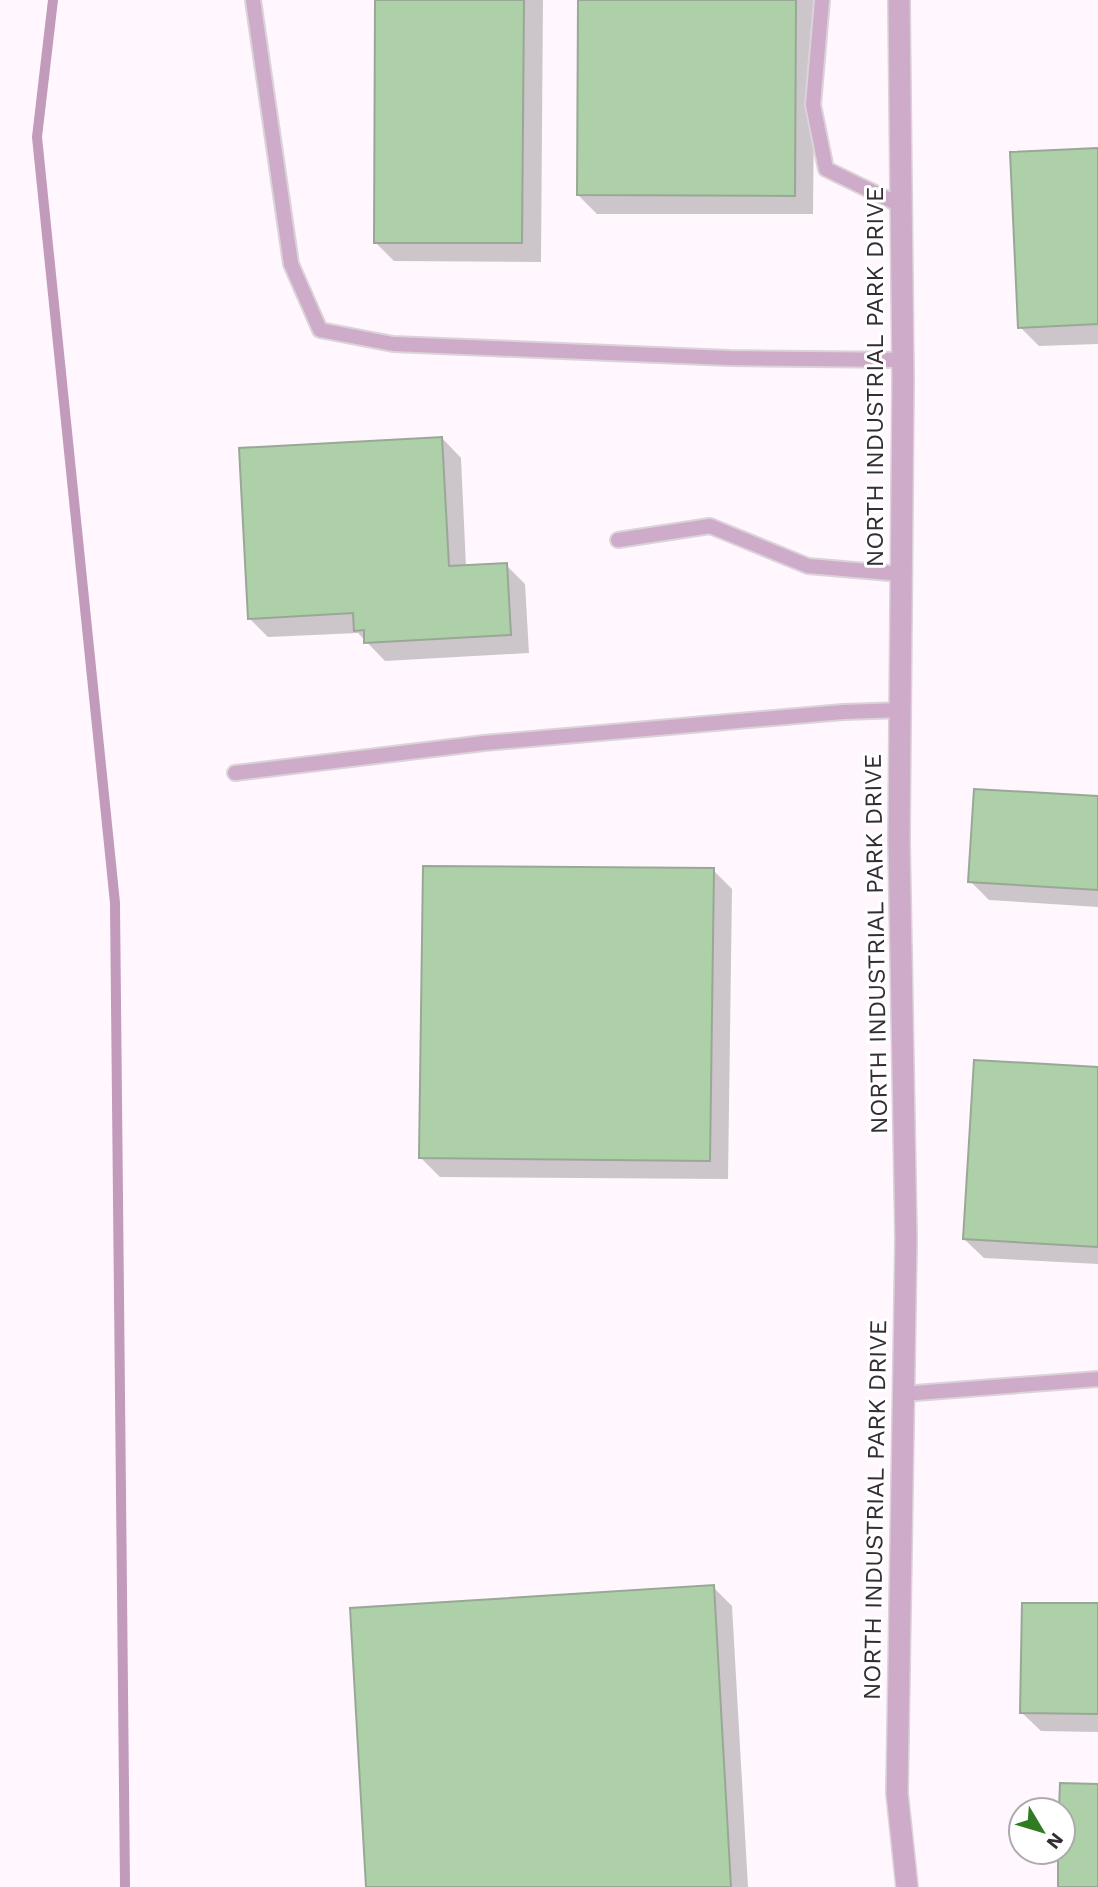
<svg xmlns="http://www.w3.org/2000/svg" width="1098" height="1887" viewBox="0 0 1098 1887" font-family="'Work Sans',sans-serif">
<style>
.shadow{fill:#0003}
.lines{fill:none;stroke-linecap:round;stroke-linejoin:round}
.stream{stroke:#c29abc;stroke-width:10}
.building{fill:#aed0a8;stroke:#99a896;stroke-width:2}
.service-casing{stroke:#dad3d9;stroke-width:18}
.tertiary-casing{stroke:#dad3d9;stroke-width:24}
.service{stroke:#ceabc8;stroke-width:14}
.tertiary{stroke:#ceabc8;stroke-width:21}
.labels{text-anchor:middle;stroke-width:6;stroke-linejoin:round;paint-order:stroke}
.street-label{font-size:24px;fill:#342d33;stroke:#fff}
</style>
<rect width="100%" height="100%" fill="#fff7fd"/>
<path class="shadow" d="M 377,0 L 543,0 L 541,262 L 394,261 L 375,242 Z
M 580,0 L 815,0 L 813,214 L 597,214 L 578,195 Z
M 1098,150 L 1098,344 L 1039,346 L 1020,327 Z
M 442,438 L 461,458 L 466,567 L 506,565 L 525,584 L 529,653 L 385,661 L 358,633 L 268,637 L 249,618 Z
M 1098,798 L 1098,907 L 989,900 L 970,881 Z
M 713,870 L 732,889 L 728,1179 L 440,1177 L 421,1158 Z
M 1098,1069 L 1098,1264 L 984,1258 L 964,1239 Z
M 713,1587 L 732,1606 L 748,1887 L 368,1887 Z
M 1098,1605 L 1098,1732 L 1041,1731 L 1021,1712 Z"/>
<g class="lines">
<path class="stream" d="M 53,0 L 37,137 L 115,903 L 125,1887"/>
</g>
<path class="building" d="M 375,0 L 524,0 L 522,243 L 374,243 Z
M 578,0 L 796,0 L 795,196 L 577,195 Z
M 1098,148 L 1098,324 L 1018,328 L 1010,152 Z
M 442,437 L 449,566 L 507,563 L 511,635 L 364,643 L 364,630 L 354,631 L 353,613 L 248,619 L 239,448 Z
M 974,789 L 1098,796 L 1098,890 L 968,882 Z
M 423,866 L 714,868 L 710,1161 L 419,1158 Z
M 974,1060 L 1098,1067 L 1098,1247 L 963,1239 Z
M 714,1585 L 731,1887 L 366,1887 L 350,1608 Z
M 1022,1603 L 1098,1603 L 1098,1714 L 1020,1713 Z
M 1060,1783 L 1098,1784 L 1098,1887 L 1058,1887 L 1058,1852 L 1063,1852 L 1063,1810 L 1059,1810 Z"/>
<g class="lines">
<g class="service-casing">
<path id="service" d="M 253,0 L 291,264 L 320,330 L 393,344 L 729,358 L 903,360
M 822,0 L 813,105 L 826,169 L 900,205
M 618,540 L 710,526 L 808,566 L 902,574
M 235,773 L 484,743 L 843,712 L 901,710
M 902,1394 L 1098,1379"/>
</g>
<g class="tertiary-casing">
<path id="tertiary" d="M 899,0 L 903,380 L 899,840 L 906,1239 L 897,1793 L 907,1887"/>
</g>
<use href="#service" class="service"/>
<use href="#tertiary" class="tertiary"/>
</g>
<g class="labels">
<g class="street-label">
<text transform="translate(875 377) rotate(-90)" y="8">NORTH INDUSTRIAL PARK DRIVE</text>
<text transform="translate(876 944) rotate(-91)" y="8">NORTH INDUSTRIAL PARK DRIVE</text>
<text transform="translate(875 1510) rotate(-89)" y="8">NORTH INDUSTRIAL PARK DRIVE</text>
</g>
</g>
<g transform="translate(1042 1831) rotate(128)"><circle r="33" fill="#ffffff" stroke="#aeabad" stroke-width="2"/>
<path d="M0-5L12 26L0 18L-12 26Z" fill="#317b22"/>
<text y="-10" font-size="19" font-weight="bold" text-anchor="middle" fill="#342d33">N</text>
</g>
</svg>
